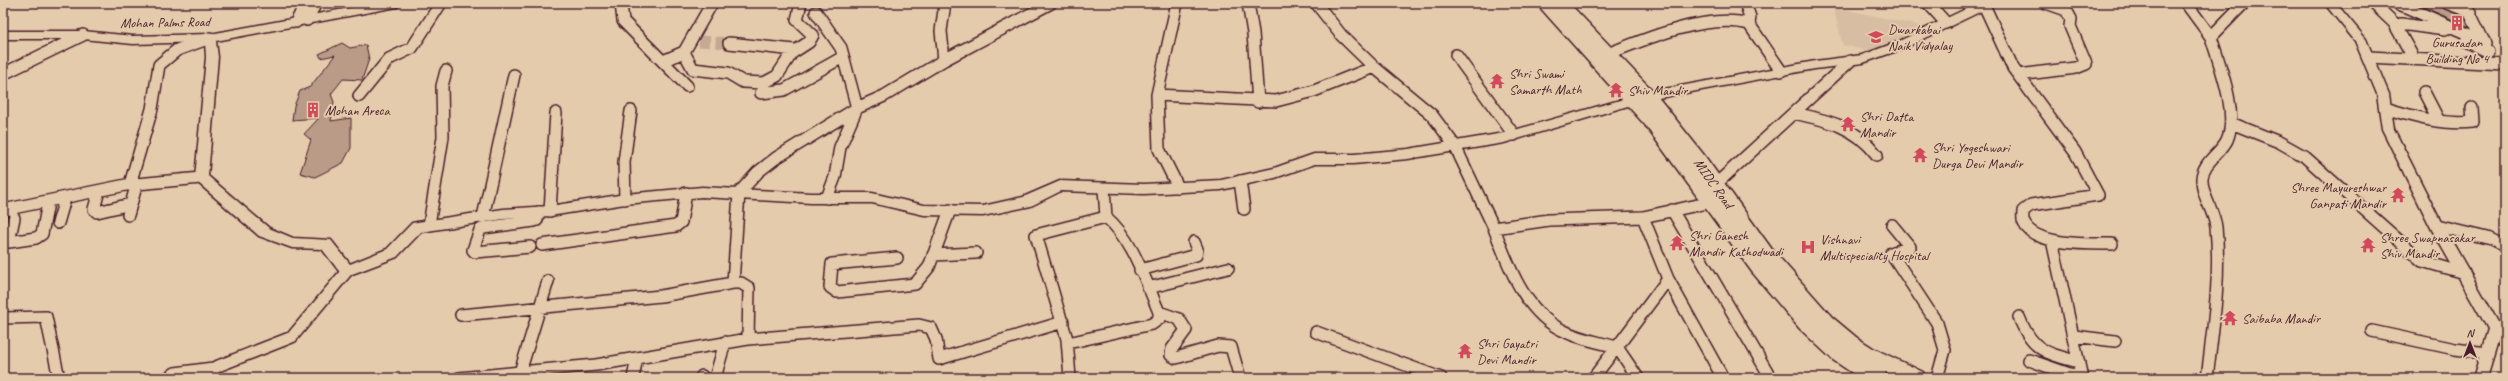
<svg xmlns="http://www.w3.org/2000/svg" width="2508" height="381" viewBox="0 0 2508 381" font-family="Caveat,sans-serif">
<style>
.built{fill:#d7bda1}
.building{fill:#b99b88;stroke:#4a1f2b}
.lines{fill:none;stroke-linecap:round;stroke-linejoin:round}
.minor-tunnel{stroke:#c5a992;stroke-width:11;stroke-dasharray:11 5.5;stroke-linecap:butt}
.minor-casing{stroke:#4a1f2b;stroke-width:14}
.tertiary-casing{stroke:#4a1f2b;stroke-width:3}
.primary-casing{stroke:#4a1f2b;stroke-width:3}
.minor{stroke:#e4cbac;stroke-width:11}
.tertiary{fill:#e4cbac;fill-rule:evenodd}
.primary{fill:#e4cbac;fill-rule:evenodd}
.labels{text-anchor:middle;stroke-width:4;stroke-linejoin:round;paint-order:stroke}
.street-label{font-size:14px;fill:#4a1f2b;stroke:#e4cbac}
.poi-label{font-size:14px;fill:#4a1f2b;stroke:#e4cbac;text-anchor:start}
</style>
<rect width="100%" height="100%" fill="#e4cbac"/>
<filter id="ink" filterUnits="userSpaceOnUse"><feTurbulence type="fractalNoise" baseFrequency=".025" numOctaves="2"/><feDisplacementMap in="SourceGraphic" scale="8" xChannelSelector="R" yChannelSelector="G"/><feConvolveMatrix kernelMatrix="1 2 1 2 8 2 1 2 1" color-interpolation-filters="sRGB"/></filter>
<g filter="url(#ink)">
<path class="built" d="M 1833,7 L 1929,28 L 1877,53 L 1843,45 Z"/>
<path class="building" d="M 2414,3 L 2440,3 L 2444,9 L 2464,17 L 2469,27 Z
M 342,43 L 350,48 L 366,45 L 369,59 L 362,80 L 343,79 L 331,94 L 334,102 L 331,121 L 351,118 L 351,148 L 343,163 L 315,177 L 300,173 L 311,140 L 304,134 L 319,118 L 292,120 L 294,106 L 300,91 L 310,87 L 335,55 L 321,58 L 319,54 Z"/>
<g class="lines">
<path class="minor-tunnel" d="M 699,41 L 729,43"/>
<g class="minor-casing">
<path id="minor" d="M 621,3 L 623,21 L 687,86
M 1248,3 L 1253,33 L 1258,102
M 1316,3 L 1341,35 L 1374,67 L 1432,115 L 1455,146 L 1494,228
M 1745,3 L 1750,17 L 1749,24
M 1928,3 L 1946,23
M 2186,3 L 2211,37
M 2373,3 L 2394,23 L 2414,59
M 2397,3 L 2484,41
M 2447,3 L 2471,12
M 2465,3 L 2485,44
M 1984,5 L 2013,68 L 2075,152 L 2098,195 L 2031,205 L 2023,211 C 2023,215 2022,220 2024,223 C 2034,246 2091,244 2112,244
M 307,20 L 316,3
M 296,22 L 306,3
M 2401,24 L 2445,30
M 2466,41 L 2488,52
M 729,43 L 794,50
M 684,52 L 693,69 L 728,73 L 743,82 L 764,83 L 777,76 L 792,53 L 809,42 L 813,35 L 797,20 L 801,3
M 1610,53 C 1647,38 1709,13 1749,24 L 1781,71
M 1456,55 L 1514,135
M 2369,57 L 2505,64
M 944,60 L 941,31 L 945,3
M 663,61 L 684,52 L 712,3
M 3,74 L 83,35
M 2018,75 L 2076,68 L 2086,64 L 2070,26 L 2071,19 L 2066,10 L 2046,3
M 2424,92 L 2439,121
M 761,93 L 784,90 L 843,57
M 1157,95 L 1177,3
M 359,96 L 389,59 L 412,48 L 441,3
M 2385,108 C 2414,117 2442,125 2473,122 L 2472,108
M 1793,113 C 1827,120 1855,126 1877,155
M 2231,123 L 2279,142 L 2304,156 L 2422,261 L 2464,273
M 1240,181 L 1244,209
M 130,184 L 152,109 L 159,65 L 177,50 L 210,38
M 1715,185 L 1850,61
M 1178,187 L 1159,149 L 1157,95 L 1276,101 L 1314,91 L 1374,67
M 99,191 L 94,209 L 97,212 L 131,204
M 827,198 L 835,177 L 840,147 L 857,108 L 884,96 L 944,60 L 1051,3
M 625,199 L 624,162 L 631,111
M 3,210 L 126,185 L 201,178
M 1672,210 L 1771,378
M 550,211 L 556,113
M 128,215 L 137,183
M 483,217 L 514,75
M 14,218 L 9,242 L 36,238 L 42,234 L 48,203
M 58,223 L 65,199
M 429,225 L 443,137 L 442,86 L 446,71
M 1892,225 L 1910,247 L 1891,253 L 1937,323 L 1945,350 L 1937,378
M 2437,226 L 2491,239 L 2505,246
M 2052,240 L 2082,378
M 542,245 L 676,226 L 681,222 L 686,193
M 530,247 L 475,252 L 473,250 L 480,230 L 483,228 L 534,221 L 537,220 L 539,212
M 933,255 L 976,253
M 897,258 L 832,264 L 830,287 L 837,292 L 915,284 L 929,267 L 950,210
M 1140,270 L 1196,255 L 1197,249 L 1194,242
M 1668,279 L 1723,378
M 548,281 L 520,372 L 596,365 L 748,339 L 919,325 L 931,328 L 936,339 L 939,359 L 1063,322
M 1148,288 L 1228,268
M 1159,312 L 1179,319 L 1186,330 L 1172,349 L 1171,355 L 1176,358 L 1218,346 L 1231,347 L 1240,378
M 461,315 L 661,296 L 733,283
M 2019,317 C 2032,351 2046,353 2079,362
M 3,318 L 46,317 L 59,378
M 2372,331 L 2455,349 L 2487,353
M 1316,332 L 1441,378
M 2074,336 L 2115,341
M 748,339 L 749,288 L 741,283 L 733,283 L 739,193 L 758,172 L 776,158 L 857,108 L 841,48 L 816,12
M 1068,343 L 1152,324 L 1159,319 L 1159,312 C 1145,280 1133,240 1106,217
M 2029,360 L 2081,378
M 702,376 L 702,378
M 168,378 L 175,373 L 213,368
M 215,378 L 213,368 L 292,337 L 347,271
M 459,378 L 520,372
M 633,378 L 637,358
M 715,378 L 725,342
M 1070,378 L 1067,339 L 1036,235 L 1106,217 L 1104,189
M 1593,378 L 1617,347 C 1598,342 1579,339 1562,330 C 1524,311 1508,265 1494,228 L 1549,220 L 1643,217 L 1716,201
M 1638,378 L 1617,347 L 1668,279 L 1643,217
M 2207,378 C 2213,328 2221,277 2216,227 C 2214,210 2201,195 2202,178 C 2203,162 2221,153 2227,140 C 2239,113 2219,64 2211,37 L 2244,3"/>
</g>
<g class="tertiary-casing">
<path id="tertiary" d="M 376,3 L 403,3 L 397,7 L 216,41 L 218,57 L 208,176 L 269,228 L 293,238 L 331,240 L 350,264 L 387,249 L 412,223 L 417,222 L 503,209 L 550,206 L 625,194 L 702,187 L 811,193 L 872,193 L 924,205 L 983,206 L 1023,197 L 1060,181 L 1144,184 L 1221,180 L 1274,168 L 1314,154 L 1354,154 L 1408,149 L 1504,133 L 1648,92 L 1815,61 L 1862,55 L 1897,42 L 1978,3 L 1994,3 L 1992,6 L 1905,48 L 1863,63 L 1815,69 L 1648,100 L 1504,143 L 1408,159 L 1354,164 L 1315,164 L 1275,178 L 1221,190 L 1144,194 L 1061,191 L 1031,206 L 983,216 L 924,215 L 872,203 L 811,203 L 702,197 L 625,204 L 550,216 L 503,219 L 421,232 L 397,257 L 347,276 L 342,275 L 322,249 L 292,248 L 259,236 L 196,181 L 195,178 L 206,57 L 205,42 L 133,44 L 83,39 L 3,39 L 3,31 L 83,31 L 133,36 L 210,34 Z
M 2324,3 L 2336,3 L 2366,39 L 2389,94 L 2394,129 L 2442,224 L 2502,329 L 2487,378 L 2473,378 L 2488,329 L 2432,230 L 2382,129 L 2377,94 L 2355,41 Z"/>
</g>
<g class="primary-casing">
<path id="primary" d="M 1536,3 L 1569,3 L 1654,92 L 1704,155 L 1771,248 L 1832,317 L 1856,337 L 1873,348 L 1923,372 L 1925,378 L 1897,378 L 1869,364 L 1885,372 L 1887,378 L 1858,377 L 1833,360 L 1800,329 L 1752,272 L 1645,125 Z"/>
</g>
<use href="#minor" class="minor"/>
<use href="#tertiary" class="tertiary"/>
<use href="#primary" class="primary"/>
</g>
</g>
<defs>
<g id="building-bare" transform="scale(1.2)"><path d="M-4-6H4V6H1V3H-1V6H-4ZM-2.5-4.3h1.7v1.8h-1.7ZM.8-4.3h1.7v1.8H.8ZM-2.5-1h1.7V.8h-1.7ZM.8-1h1.7V.8H.8Z" fill="#d1495b" stroke="#e4cbac" stroke-width="2.5" paint-order="stroke"/></g>
<g id="school-bare" transform="scale(1.2)"><path d="M0-5L7-2L0 1L-7-2ZM-4 1L0 2.5L4 1V4Q0 6-4 4Z" fill="#d1495b" stroke="#e4cbac" stroke-width="2.5" paint-order="stroke"/></g>
<g id="temple-bare" transform="scale(1.2)"><path d="M0-6L5-2H3V0L6.5 2.5H4V6H1.5V3h-3V6H-4V2.5H-6.5L-3 0V-2H-5Z" fill="#d1495b" stroke="#e4cbac" stroke-width="2.5" paint-order="stroke"/></g>
<g id="hospital-bare" transform="scale(1.2)"><path d="M-5-5h3v3.5h4V-5h3V5h-3V1.5h-4V5h-3Z" fill="#d1495b" stroke="#e4cbac" stroke-width="2.5" paint-order="stroke"/></g>
</defs>
<g fill-rule="evenodd">
<use href="#building-bare" x="2457" y="23"/>
<use href="#school-bare" x="1876" y="37"/>
<use href="#temple-bare" x="1497" y="81"/>
<use href="#temple-bare" x="1616" y="90"/>
<use href="#building-bare" x="313" y="110"/>
<use href="#temple-bare" x="1848" y="124"/>
<use href="#temple-bare" x="1920" y="155"/>
<use href="#temple-bare" x="2398" y="195"/>
<use href="#temple-bare" x="1677" y="243"/>
<use href="#temple-bare" x="2368" y="245"/>
<use href="#hospital-bare" x="1808" y="247"/>
<use href="#temple-bare" x="2230" y="318"/>
<use href="#temple-bare" x="1465" y="351"/>
</g>
<g class="labels">
<g class="street-label">
<text transform="translate(165 22) rotate(-1)" y="5">Mohan Palms Road</text>
<text transform="translate(1714 183) rotate(55)" y="5">MIDC Road</text>
</g>
<g class="poi-label">
<text x="1888" y="34">Dwarkabai<tspan x="1888" dy="16">Naik Vidyalay</tspan></text>
<text x="2457" y="47" text-anchor="middle">Gurusadan<tspan x="2457" dy="16">Building No 4</tspan></text>
<text x="1509" y="78">Shri Swami<tspan x="1509" dy="16">Samarth Math</tspan></text>
<text x="1628" y="95">Shiv Mandir</text>
<text x="325" y="115">Mohan Areca</text>
<text x="1860" y="121">Shri Datta<tspan x="1860" dy="16">Mandir</tspan></text>
<text x="1932" y="152">Shri Yogeshwari<tspan x="1932" dy="16">Durga Devi Mandir</tspan></text>
<text x="2386" y="192" text-anchor="end">Shree Mayureshwar<tspan x="2386" dy="16">Ganpati Mandir</tspan></text>
<text x="1689" y="240">Shri Ganesh<tspan x="1689" dy="16">Mandir Kathodwadi</tspan></text>
<text x="2380" y="242">Shree Swapnasakar<tspan x="2380" dy="16">Shiv Mandir</tspan></text>
<text x="1820" y="244">Vishnavi<tspan x="1820" dy="16">Multispeciality Hospital</tspan></text>
<text x="2242" y="323">Saibaba Mandir</text>
<text x="1477" y="348">Shri Gayatri<tspan x="1477" dy="16">Devi Mandir</tspan></text>
</g>
</g>
<rect width="2508" height="381" fill="none" stroke="#e4cbac" stroke-width="16"/>
<rect x="8" y="8" width="2492" height="365" fill="none" stroke="#4a1f2b" stroke-width="1.5" filter="url(#ink)"/>
<g transform="translate(2470 343)" stroke="#e4cbac" stroke-width="3" paint-order="stroke">
<path d="M0-3L7 15L0 10L-7 15Z" fill="#4a1f2b"/>
<text y="-6" font-size="11" font-weight="bold" text-anchor="middle" fill="#4a1f2b">N</text>
</g>
</svg>
